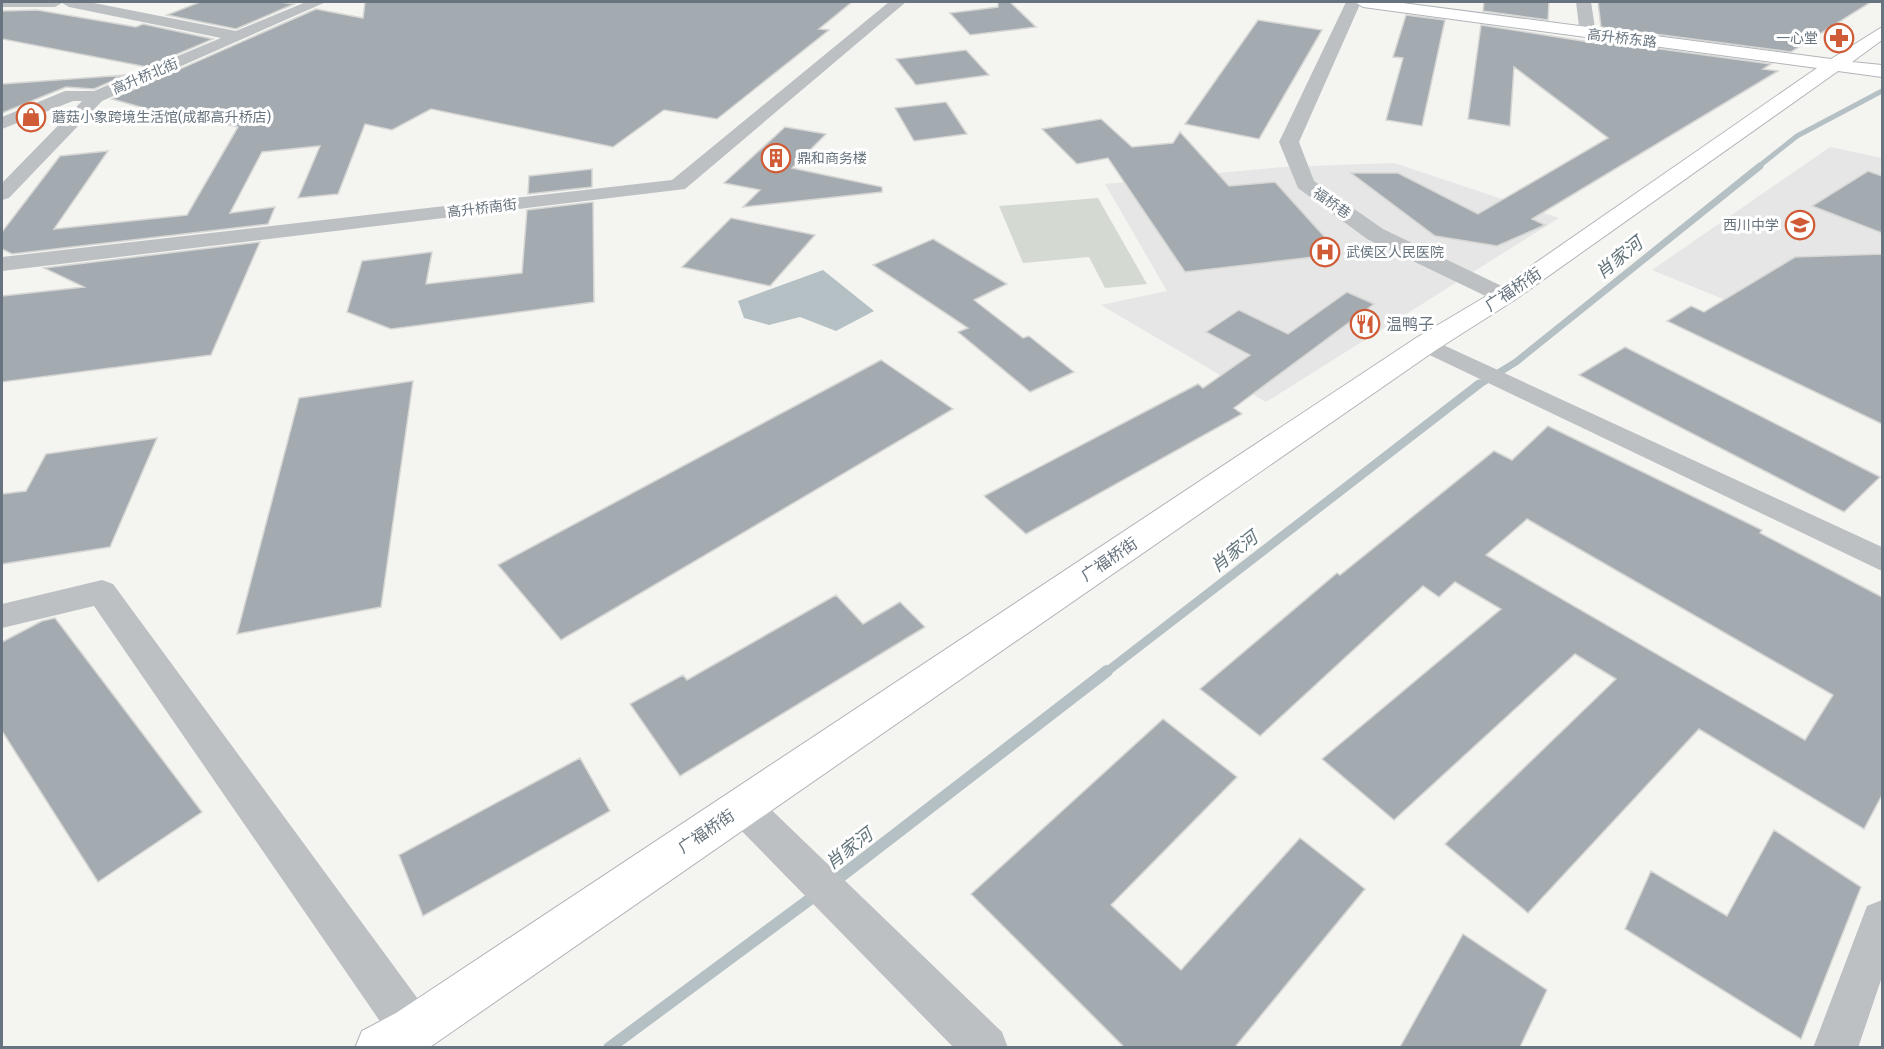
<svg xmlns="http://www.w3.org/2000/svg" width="1884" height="1049" viewBox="0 0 1884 1049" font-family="'Fira Sans','Noto Sans SC',sans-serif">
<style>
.built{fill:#e5e6e5}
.green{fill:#d4d9d1}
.water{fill:#b5c0c4}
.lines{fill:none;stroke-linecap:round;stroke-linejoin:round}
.stream-far3{stroke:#b5c0c4;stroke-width:5}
.stream-far2{stroke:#b5c0c4;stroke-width:7}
.stream-far1{stroke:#b5c0c4;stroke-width:9}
.stream{stroke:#b5c0c4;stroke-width:12}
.building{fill:#a4abb0;stroke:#d6d6d4;stroke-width:1.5;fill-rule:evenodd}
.secondary-casing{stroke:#b1b5b9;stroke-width:2}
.street{fill:#bcc0c3;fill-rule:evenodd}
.secondary{fill:#fff;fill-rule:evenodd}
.labels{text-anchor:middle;stroke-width:6;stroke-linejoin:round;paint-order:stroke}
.far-street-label{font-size:14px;fill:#67747f;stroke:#fff}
.far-poi-label{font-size:14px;fill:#67747f;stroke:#fff;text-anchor:start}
.street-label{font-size:16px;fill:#67747f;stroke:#fff}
.poi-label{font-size:16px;fill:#67747f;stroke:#fff;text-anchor:start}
.water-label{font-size:18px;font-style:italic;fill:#63757c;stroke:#fff}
</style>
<rect width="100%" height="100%" fill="#f4f4f1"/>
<path class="built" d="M 1830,147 L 1882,158 L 1882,364 L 1652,270 Z
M 1394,163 L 1559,218 L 1266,402 L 1101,305 L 1167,291 L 1105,184 L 1283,167 Z"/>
<path class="green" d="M 1098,198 L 1147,284 L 1105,288 L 1089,257 L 1023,263 L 999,206 Z"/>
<path class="water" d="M 823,270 L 874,311 L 836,331 L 800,317 L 769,325 L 744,318 L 738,301 Z"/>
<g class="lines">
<path class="stream-far3" d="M 1758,167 L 1797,136 L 1882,91"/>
<path class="stream-far2" d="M 1477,386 L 1516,362 L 1760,166"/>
<path class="stream-far1" d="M 1105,673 L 1479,384"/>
<path class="stream" d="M 831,884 L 1107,671
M 609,1048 L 817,894"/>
</g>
<path class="building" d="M 200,2 L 280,2 L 294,4 L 236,29 L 167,15 Z
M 365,2 L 852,2 L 819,29 L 829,30 L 717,119 L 664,110 L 613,147 L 431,109 L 392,130 L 365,124 L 338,194 L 298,198 L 320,146 L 262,152 L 230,213 L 275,207 L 268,224 L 12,254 L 2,249 L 2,232 L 60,156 L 108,151 L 54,229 L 187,215 L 238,127 L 176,112 L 169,115 L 112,99 L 316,9 L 363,18 Z
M 998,2 L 1010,2 L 1036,27 L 970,35 L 950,13 L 998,7 Z
M 1484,2 L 1549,2 L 1548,20 L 1483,11 Z
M 1598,2 L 1871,2 L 1791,52 L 1601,27 Z
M 37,10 L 136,27 L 143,24 L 213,39 L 147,67 L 2,39 L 2,11 Z
M 1406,15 L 1445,20 L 1422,126 L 1386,120 L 1403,58 L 1393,57 Z
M 1258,20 L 1322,30 L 1259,139 L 1185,124 Z
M 1481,25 L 1602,44 L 1602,41 L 1771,64 L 1763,69 L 1778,71 L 1532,219 L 1545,225 L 1497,246 L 1435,236 L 1351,173 L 1398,173 L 1478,214 L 1608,138 L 1514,67 L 1510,126 L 1468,119 Z
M 966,50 L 989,75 L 916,85 L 896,59 Z
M 126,75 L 94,89 L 66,87 L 2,113 L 2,84 Z
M 946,102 L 967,134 L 914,141 L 895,108 Z
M 1101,119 L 1132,147 L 1173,143 L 1180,132 L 1229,186 L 1275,182 L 1340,254 L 1185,272 L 1108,158 L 1077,164 L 1042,129 Z
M 785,127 L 826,134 L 792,168 L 882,187 L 882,192 L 743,207 L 760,190 L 724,183 Z
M 592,169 L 592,187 L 528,194 L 529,176 Z
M 1868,171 L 1882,176 L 1882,233 L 1812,206 Z
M 593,202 L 594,302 L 391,329 L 347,312 L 362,261 L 432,252 L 426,284 L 522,273 L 527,210 Z
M 731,218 L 815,235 L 770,286 L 682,267 Z
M 933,239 L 1007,284 L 974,300 L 1023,338 L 1029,336 L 1074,372 L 1030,392 L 958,332 L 968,328 L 873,265 Z
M 260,242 L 211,355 L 2,382 L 2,296 L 84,287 L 44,268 Z
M 1882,254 L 1882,424 L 1667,321 L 1691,306 L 1704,312 L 1795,257 Z
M 1347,292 L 1374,304 L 1234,408 L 1242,414 L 1026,534 L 984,496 L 1198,384 L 1203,388 L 1250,355 L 1206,332 L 1239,310 L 1288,334 Z
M 1625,347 L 1880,477 L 1844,512 L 1579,375 Z
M 881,360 L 953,409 L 561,640 L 498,565 Z
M 413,381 L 381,607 L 237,634 L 299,398 Z
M 1548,426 L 1762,530 L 1760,533 L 1882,597 L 1882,795 L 1864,829 L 1699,729 L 1528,913 L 1445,844 L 1616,679 L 1575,654 L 1394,820 L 1322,759 L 1501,609 L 1455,582 L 1439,597 L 1423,586 L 1260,736 L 1200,689 L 1337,573 L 1340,575 L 1494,451 L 1512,460 ZM 1527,519 L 1833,695 L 1805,740 L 1486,555 Z
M 157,438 L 110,547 L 2,564 L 2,494 L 26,491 L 46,454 Z
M 836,595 L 863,624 L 900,602 L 925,627 L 680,776 L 630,704 L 683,675 L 687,680 Z
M 55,618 L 202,812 L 98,882 L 2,731 L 2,642 L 42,621 Z
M 1163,719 L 1237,777 L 1111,905 L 1181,970 L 1300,838 L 1365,889 L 1235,1047 L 1124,1047 L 971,894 Z
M 580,758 L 610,811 L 423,916 L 399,855 Z
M 1774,830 L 1861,887 L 1801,1039 L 1625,929 L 1651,871 L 1727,916 Z
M 1463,934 L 1547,990 L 1520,1047 L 1400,1047 Z"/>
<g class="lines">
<g class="secondary-casing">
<path id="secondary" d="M 1355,2 L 1395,2 L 1831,59 L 1882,27 L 1882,40 L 1852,62 L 1882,65 L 1882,77 L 1838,71 L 1513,301 L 1436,350 L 430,1047 L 355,1048 L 362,1031 L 396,1013 L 1416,338 L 1495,291 L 1817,68 L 1363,7 Z"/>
</g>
<path class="street" d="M 2,2 L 89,2 L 236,31 L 306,2 L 326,2 L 102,101 L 9,198 L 2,200 L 2,183 L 82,101 L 73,101 L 2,129 L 2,117 L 65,91 L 94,91 L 221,38 L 69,7 L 62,3 L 55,7 L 2,7 Z
M 889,2 L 906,2 L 685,189 L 2,271 L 2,257 L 672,180 Z
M 1346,2 L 1361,2 L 1299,142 L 1314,181 L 1383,229 L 1512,291 L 1516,296 L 1512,301 L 1496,301 L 1367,239 L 1298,188 L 1279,142 Z
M 1576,2 L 1591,2 L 1596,34 L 1594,37 L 1582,37 L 1580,34 Z
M 1426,337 L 1882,547 L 1882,571 L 1417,349 L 1414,344 L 1417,339 Z
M 102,580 L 113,584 L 429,1014 L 435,1030 L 429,1046 L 397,1046 L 94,606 L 2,628 L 2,604 Z
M 742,789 L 755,794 L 1002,1032 L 1008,1048 L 954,1048 L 729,818 L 723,806 L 729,794 Z
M 1882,900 L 1882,977 L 1858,1048 L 1813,1048 L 1867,906 Z"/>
<use href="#secondary" class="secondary"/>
</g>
<defs>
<g id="pharmacy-ring" transform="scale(1.5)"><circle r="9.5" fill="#fff" stroke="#cf5c36" stroke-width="1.5"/><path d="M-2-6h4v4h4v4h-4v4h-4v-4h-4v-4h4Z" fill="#cf5c36"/></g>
<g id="shop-ring" transform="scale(1.5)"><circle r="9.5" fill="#fff" stroke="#cf5c36" stroke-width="1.5"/><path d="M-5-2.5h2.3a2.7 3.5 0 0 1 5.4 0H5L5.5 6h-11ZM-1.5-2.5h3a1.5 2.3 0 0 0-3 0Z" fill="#cf5c36"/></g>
<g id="building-ring" transform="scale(1.5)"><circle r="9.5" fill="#fff" stroke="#cf5c36" stroke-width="1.5"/><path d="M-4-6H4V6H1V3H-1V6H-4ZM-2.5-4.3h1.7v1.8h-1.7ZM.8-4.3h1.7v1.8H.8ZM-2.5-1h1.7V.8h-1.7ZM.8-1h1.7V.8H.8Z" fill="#cf5c36"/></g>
<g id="school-ring" transform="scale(1.5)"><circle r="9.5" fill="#fff" stroke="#cf5c36" stroke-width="1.5"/><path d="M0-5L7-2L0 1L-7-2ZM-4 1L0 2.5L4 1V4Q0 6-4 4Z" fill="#cf5c36"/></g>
<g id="hospital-ring" transform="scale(1.5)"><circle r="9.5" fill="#fff" stroke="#cf5c36" stroke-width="1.5"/><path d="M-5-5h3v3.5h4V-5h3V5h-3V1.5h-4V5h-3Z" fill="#cf5c36"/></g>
<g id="restaurant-ring" transform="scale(1.5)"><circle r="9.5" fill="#fff" stroke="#cf5c36" stroke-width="1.5"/><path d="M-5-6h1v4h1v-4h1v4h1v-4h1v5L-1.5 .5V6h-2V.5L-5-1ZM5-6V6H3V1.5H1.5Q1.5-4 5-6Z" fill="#cf5c36"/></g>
</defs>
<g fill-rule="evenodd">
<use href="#pharmacy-ring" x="1839" y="38"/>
<use href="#shop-ring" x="31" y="117"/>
<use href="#building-ring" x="776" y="158"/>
<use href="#school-ring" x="1800" y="225"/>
<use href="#hospital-ring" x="1325" y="252"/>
<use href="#restaurant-ring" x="1365" y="324"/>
</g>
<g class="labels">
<g class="far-street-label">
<text transform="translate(1622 38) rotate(7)" y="5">高升桥东路</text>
<text transform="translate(145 76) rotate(-23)" y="5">高升桥北街</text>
<text transform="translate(1332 203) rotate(35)" y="5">福桥巷</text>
<text transform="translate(482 208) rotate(-7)" y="5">高升桥南街</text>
</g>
<g class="far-poi-label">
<text x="1818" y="43" text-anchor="end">一心堂</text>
<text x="52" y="122">蘑菇小象跨境生活馆(成都高升桥店)</text>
<text x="797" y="163">鼎和商务楼</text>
<text x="1779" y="230" text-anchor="end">西川中学</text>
<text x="1346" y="257">武侯区人民医院</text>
</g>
<g class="street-label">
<text transform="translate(1513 289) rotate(-34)" y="6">广福桥街</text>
<text transform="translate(1109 559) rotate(-34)" y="6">广福桥街</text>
<text transform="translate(706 831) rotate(-34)" y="6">广福桥街</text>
</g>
<g class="poi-label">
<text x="1386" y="330">温鸭子</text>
</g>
<g class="water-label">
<text transform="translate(1619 258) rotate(-39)" y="6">肖家河</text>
<text transform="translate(1234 552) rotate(-38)" y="6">肖家河</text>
<text transform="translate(849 849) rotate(-38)" y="6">肖家河</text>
</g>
</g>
<rect width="1884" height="1049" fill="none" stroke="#67747f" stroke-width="6"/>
</svg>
